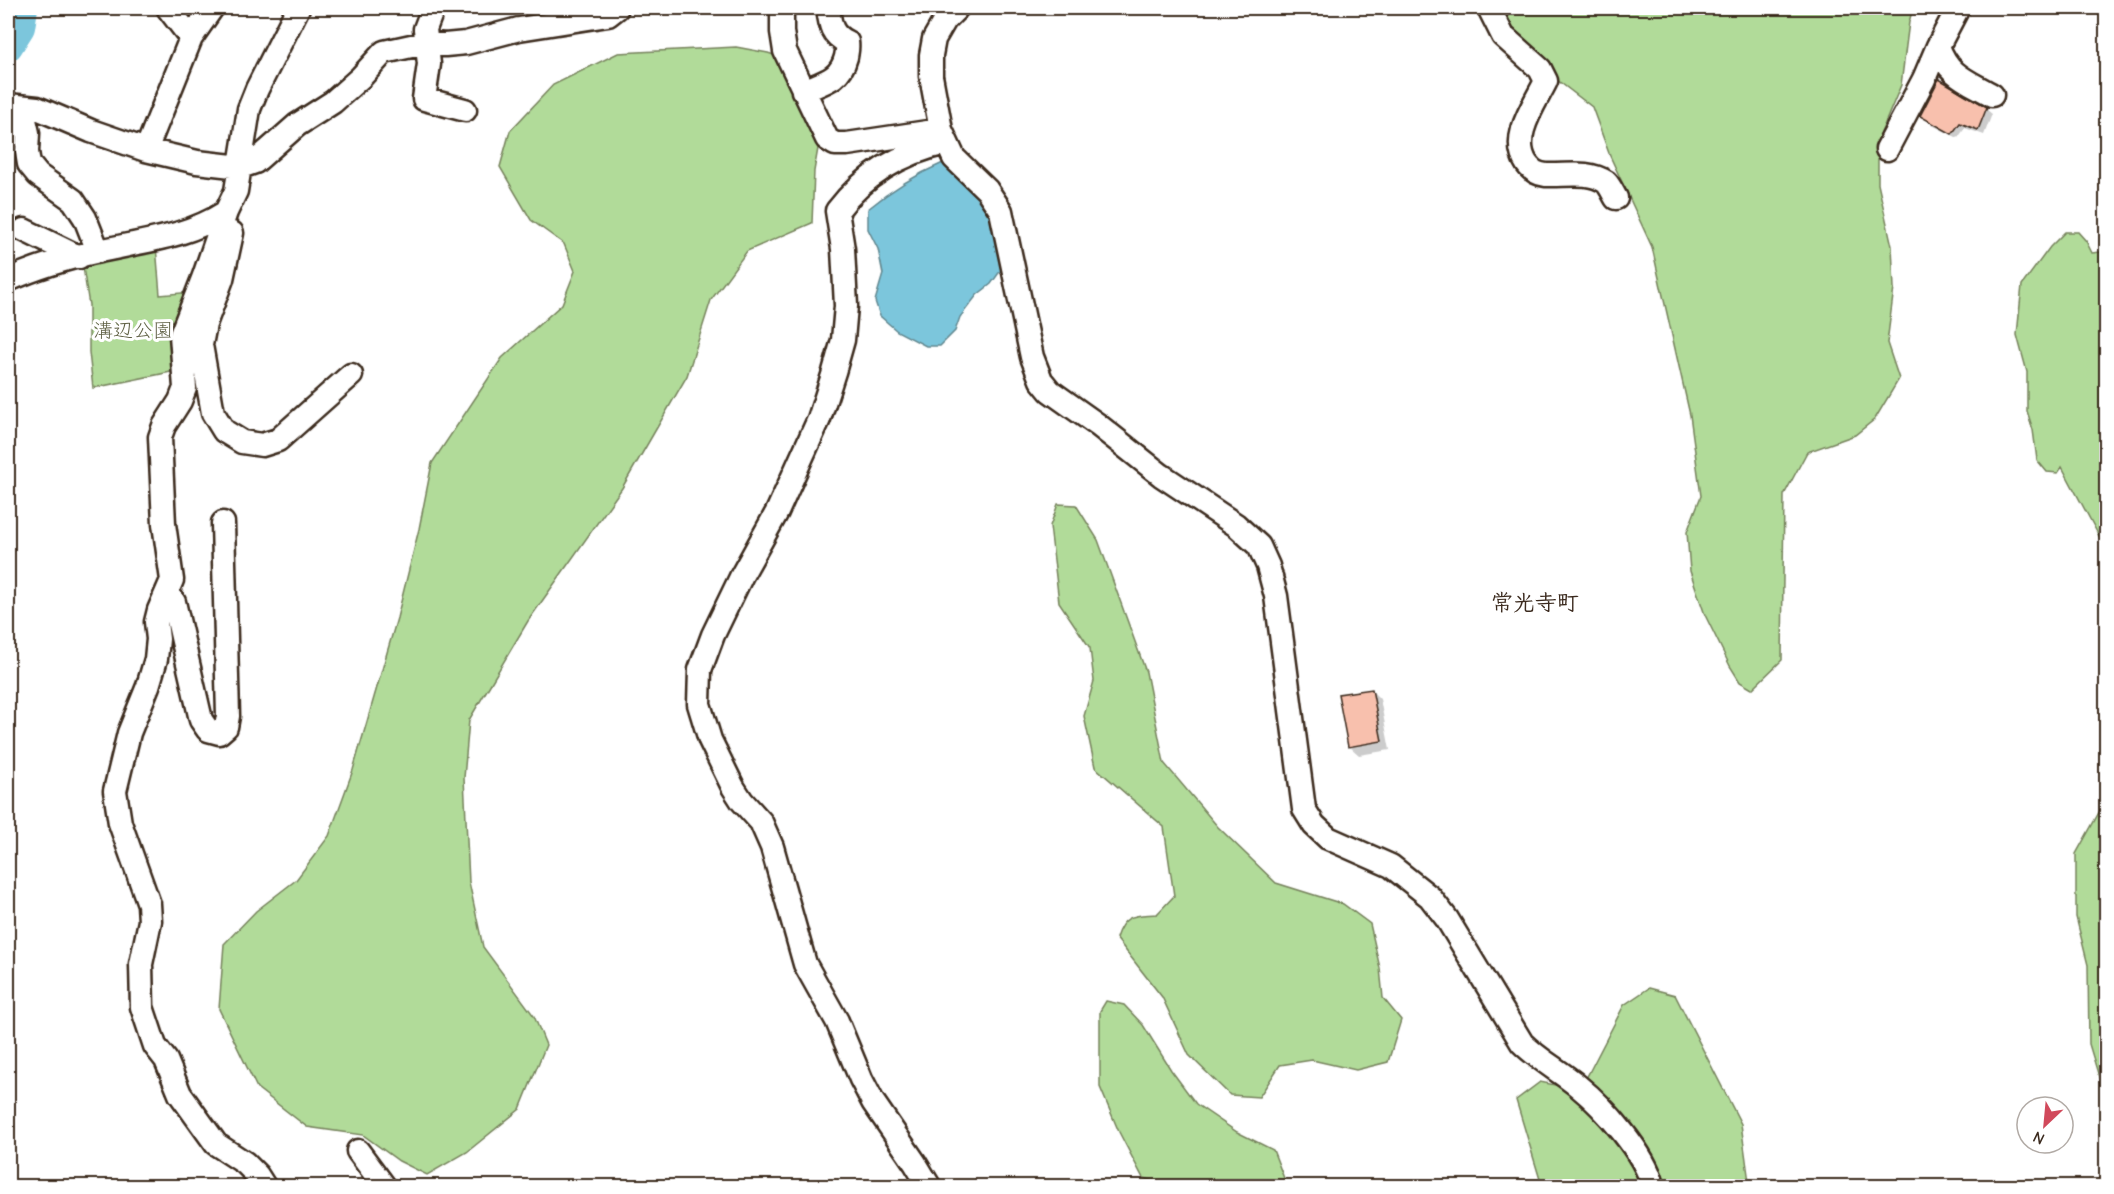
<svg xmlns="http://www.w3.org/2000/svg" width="2114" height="1194" viewBox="0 0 2114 1194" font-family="'Comic Neue','Klee One',sans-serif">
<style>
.green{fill:#b1db99;stroke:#76825c;stroke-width:1.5}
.water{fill:#7cc6dc;stroke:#628890;stroke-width:1.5}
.shadow{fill:#0003}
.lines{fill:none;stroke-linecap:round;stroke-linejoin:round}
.river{stroke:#7cc6dc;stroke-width:30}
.building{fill:#f8c0ad;stroke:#3b2a1e;stroke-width:1.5}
.minor-casing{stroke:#3b2a1e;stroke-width:27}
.minor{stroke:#fff;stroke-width:22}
.labels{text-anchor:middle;stroke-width:6;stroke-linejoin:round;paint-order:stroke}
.park-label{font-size:20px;fill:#5e5f43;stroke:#fff}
.quarter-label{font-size:22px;font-weight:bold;fill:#3b2a1e;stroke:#fff}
</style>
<rect width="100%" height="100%" fill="#fff"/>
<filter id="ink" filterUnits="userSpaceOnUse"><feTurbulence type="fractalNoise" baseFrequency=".0167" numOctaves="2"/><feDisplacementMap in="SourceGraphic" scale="12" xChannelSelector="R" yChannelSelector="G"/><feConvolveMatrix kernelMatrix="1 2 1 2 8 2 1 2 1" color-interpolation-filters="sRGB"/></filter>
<g filter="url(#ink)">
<path class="green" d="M 1485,8 L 1913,8 L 1909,22 L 1901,85 L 1878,140 L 1878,184 L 1892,246 L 1894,288 L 1887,343 L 1899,379 L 1875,419 L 1855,435 L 1807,452 L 1784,495 L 1782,660 L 1752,689 L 1740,682 L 1730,666 L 1705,615 L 1690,571 L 1687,532 L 1701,496 L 1690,415 L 1652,247 L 1610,156 L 1592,107 L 1553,77 Z
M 736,47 L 768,53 L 783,58 L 820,137 L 814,171 L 812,223 L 747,251 L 711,300 L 687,376 L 622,488 L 528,621 L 469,720 L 464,778 L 469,882 L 483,947 L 534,1016 L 546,1045 L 520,1109 L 467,1152 L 427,1175 L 399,1161 L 363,1135 L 307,1127 L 257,1088 L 219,1009 L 224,944 L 256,911 L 296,880 L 329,836 L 353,770 L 397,618 L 419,529 L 432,463 L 502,358 L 562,304 L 575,271 L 564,244 L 531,220 L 500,167 L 510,131 L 553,85 L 618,53 Z
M 2065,232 L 2078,232 L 2086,241 L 2092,253 L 2101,252 L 2106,247 L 2106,549 L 2062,467 L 2058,473 L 2047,472 L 2037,460 L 2033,430 L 2027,411 L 2027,372 L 2017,335 L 2022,285 L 2050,247 Z
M 156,246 L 160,295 L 192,292 L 180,370 L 93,388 L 89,352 L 89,305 L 83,267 L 115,253 Z
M 1058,504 L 1076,505 L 1098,540 L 1146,672 L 1164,763 L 1218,827 L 1276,883 L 1343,904 L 1370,924 L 1380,968 L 1383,998 L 1401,1020 L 1388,1062 L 1356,1070 L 1312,1060 L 1280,1065 L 1259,1097 L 1230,1095 L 1189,1055 L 1162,997 L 1116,938 C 1124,913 1134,916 1157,914 L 1174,896 L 1164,827 L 1095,767 L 1084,716 L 1094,681 L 1090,648 L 1059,602 L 1050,526 Z
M 2106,800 L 2106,1100 L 2089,1044 L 2088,965 L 2076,917 L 2076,854 Z
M 1649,988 L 1675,995 L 1741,1124 L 1749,1182 L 1747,1186 L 1542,1186 L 1516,1100 L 1540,1082 L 1580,1090 L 1624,1005 Z
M 1106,1001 L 1124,1005 L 1143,1025 L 1171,1070 L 1196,1104 L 1237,1132 L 1273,1150 L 1287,1186 L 1170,1186 L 1143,1178 L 1119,1132 L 1100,1087 L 1100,1011 Z"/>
<path class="water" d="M 943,163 L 980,196 L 995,217 L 1002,240 L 1001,270 L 991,284 L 977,295 L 960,317 L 955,331 L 940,346 L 926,346 L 897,331 L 880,316 L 875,301 L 883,274 L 878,249 L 868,229 L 868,209 C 891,190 915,175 943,163 Z"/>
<path class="shadow" d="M 1986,109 L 1992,114 L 1984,135 L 1965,128 L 1958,138 L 1932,125 L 1922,115 Z
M 1371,690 L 1380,699 L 1390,750 L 1359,755 L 1350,747 Z"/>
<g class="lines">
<path class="river" d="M 8,46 L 20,27 L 23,8"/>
</g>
<path class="building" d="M 1939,79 L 1987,107 L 1978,130 L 1960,123 L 1952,134 L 1920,116 Z
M 1372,689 L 1382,741 L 1348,747 L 1338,694 Z"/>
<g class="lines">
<g class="minor-casing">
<path id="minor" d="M 168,8 L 191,38
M 433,8 L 425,29 L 429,64 L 424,99 L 465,110
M 782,8 L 782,32 L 785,51 L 827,139 L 835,144 L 847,144 L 941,130
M 957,8 L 945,20 L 934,39 L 931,55 L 931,76 L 941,130 L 954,158 L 987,190 L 1001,211 L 1032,357 L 1041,380 L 1050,391 L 1098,425 L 1161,475 L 1236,525 L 1259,546 L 1268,566 L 1276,596 L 1304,809 L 1314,825 L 1328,838 L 1391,866 L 1430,897 L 1447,919 L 1522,1043 C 1539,1060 1560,1071 1578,1086 C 1604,1107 1645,1153 1653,1186
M 1489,8 L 1503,36 L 1540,69 L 1546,81 C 1535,104 1509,138 1527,164 C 1532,171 1537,174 1546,175 C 1566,176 1588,170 1606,182 C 1610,186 1613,193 1616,198
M 1938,46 C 1948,75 1966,80 1992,95
M 803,91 C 824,82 840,80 846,57 C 847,51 848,48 847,42 C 831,35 830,24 828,8
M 8,105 L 37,108 L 91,131 L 146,150 L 197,162 L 241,167 L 255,162 L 297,125 L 333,102 L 361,77 L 384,52 L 425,43 L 445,45 L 466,43 L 519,29 L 608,15 L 617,8
M 22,107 L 28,133 L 27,152 L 29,164 L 38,175 L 73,200 L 85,218 L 98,251
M 1887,149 L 1924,79 L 1938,46 L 1958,8
M 146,150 L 191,38 L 212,8
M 24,230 L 79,257
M 232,233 L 222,279 L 205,324 L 201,345 L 213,413 L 224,431 L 242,442 L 262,445 L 278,440 L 351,375
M 8,280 C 37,267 68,258 99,251 C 144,241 187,237 226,212
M 168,593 L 174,602 L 201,720 L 208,730 L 219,733 L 226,727 L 228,716 L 223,523
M 358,1151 L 384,1186
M 264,1186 L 257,1175 L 245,1163 L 216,1144 L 180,1094 L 166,1060 L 155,1046 L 142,1007 L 141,964 L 150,921 L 149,904 L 120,823 L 115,791 L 129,733 L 148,686 L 156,659 L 158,639 L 156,622 L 159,610 L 172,580 L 164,524 L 160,437 L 164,426 L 180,401 L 185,388 L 181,335 L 204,276 L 226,212 L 236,191 L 249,109 L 257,89 L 298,8
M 929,1186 L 915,1163 L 873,1102 L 861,1079 L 837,1021 L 805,964 L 772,847 L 761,822 L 742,801 L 733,787 L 710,740 L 699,704 L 700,670 L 713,635 L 742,575 L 777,512 L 819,419 L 834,372 L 843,340 L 846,306 L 843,249 L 837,211 C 865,174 901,153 946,143"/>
</g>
<use href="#minor" class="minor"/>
</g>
</g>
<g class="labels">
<g class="park-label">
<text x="133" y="337">溝辺公園</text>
</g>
<g class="quarter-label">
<text x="1535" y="610">常光寺町</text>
</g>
</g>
<rect width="2114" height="1194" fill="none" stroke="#fff" stroke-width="30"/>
<rect x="15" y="15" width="2084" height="1164" fill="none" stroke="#3b2a1e" stroke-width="2" filter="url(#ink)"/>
<g transform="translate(2045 1125) rotate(206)"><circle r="28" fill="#ffffff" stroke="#b1aaa5" stroke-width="1.5"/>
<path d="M0-4.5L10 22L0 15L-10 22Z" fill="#d1495b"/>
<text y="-9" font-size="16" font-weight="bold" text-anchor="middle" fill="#3b2a1e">N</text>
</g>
</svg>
